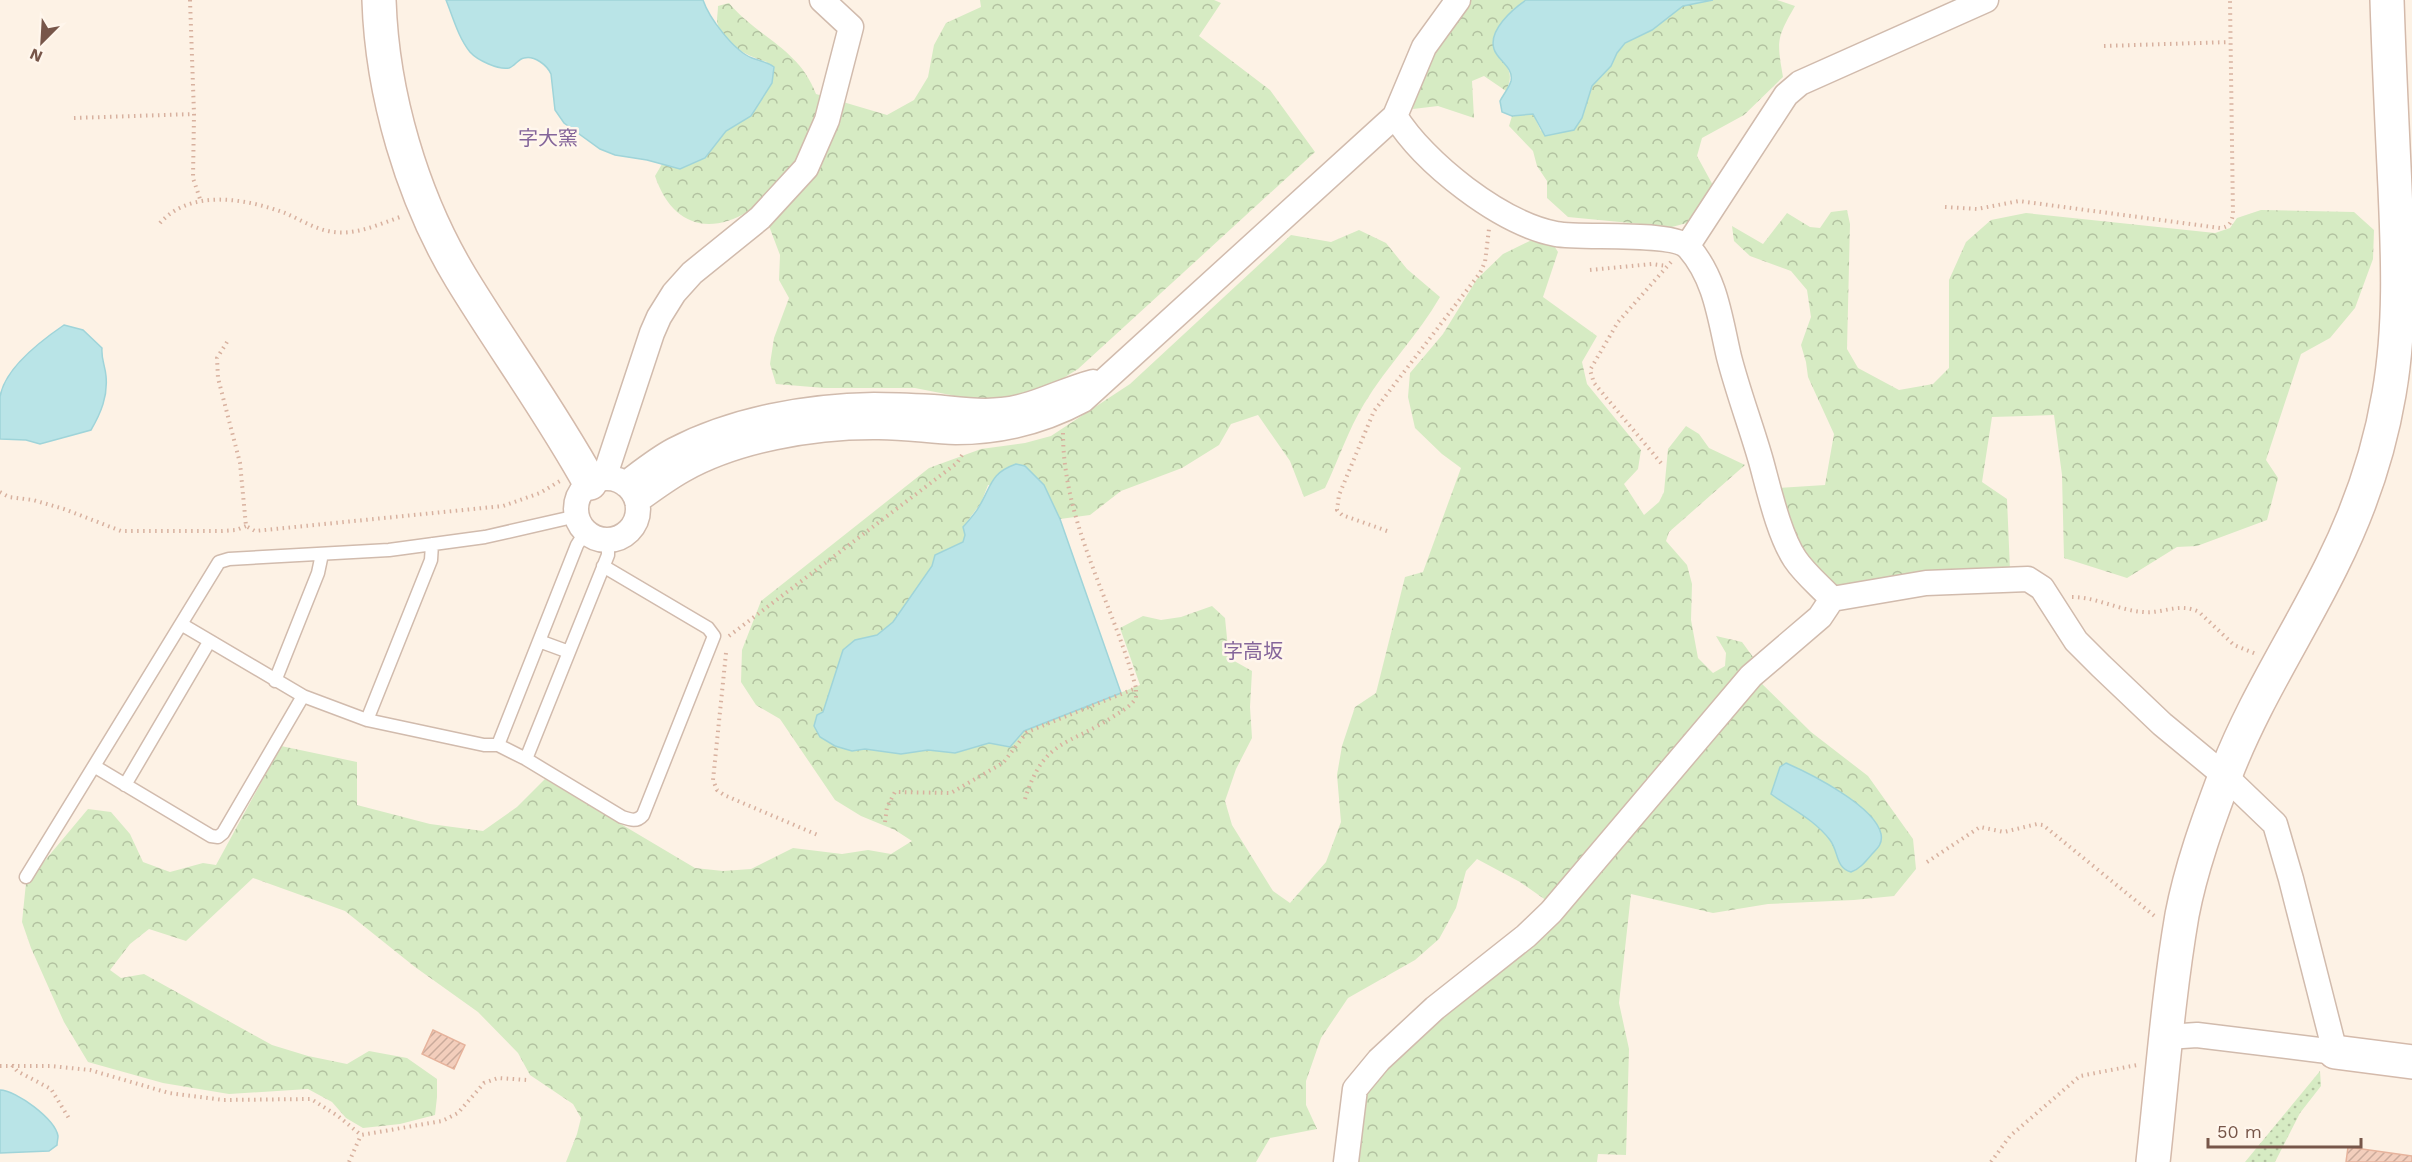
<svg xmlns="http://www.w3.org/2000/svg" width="2412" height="1162" viewBox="0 0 2412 1162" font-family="'Work Sans','Noto Sans JP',sans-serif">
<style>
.grass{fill:url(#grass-dots)}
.forest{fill:url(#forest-crowns)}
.water{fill:#b9e4e7;stroke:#9fd4d9;stroke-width:1.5}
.building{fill:url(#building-hatch);stroke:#e6b39c;stroke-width:1.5}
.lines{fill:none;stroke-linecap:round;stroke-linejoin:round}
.lane-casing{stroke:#d1bbad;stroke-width:15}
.street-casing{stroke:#d1bbad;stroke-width:27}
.secondary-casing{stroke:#d4baab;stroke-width:36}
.path{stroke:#d8b19f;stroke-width:4;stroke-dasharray:1.5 4.5;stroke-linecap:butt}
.lane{stroke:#fff;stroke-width:12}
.street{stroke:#fff;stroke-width:24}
.secondary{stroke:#fff;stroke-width:33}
.labels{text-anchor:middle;stroke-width:5;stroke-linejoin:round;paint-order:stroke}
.quarter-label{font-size:20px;fill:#84659a;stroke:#fff6ec}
</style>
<defs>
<pattern id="grass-dots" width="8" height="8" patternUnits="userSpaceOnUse" patternTransform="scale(1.5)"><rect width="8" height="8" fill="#d6ebc3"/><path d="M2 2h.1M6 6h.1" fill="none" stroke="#b2c1a0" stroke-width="1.8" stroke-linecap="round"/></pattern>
<pattern id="forest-crowns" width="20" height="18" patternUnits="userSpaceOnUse" patternTransform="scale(1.5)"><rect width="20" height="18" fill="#d6ebc3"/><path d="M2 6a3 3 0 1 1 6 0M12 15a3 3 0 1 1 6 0" fill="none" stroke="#b2c1a0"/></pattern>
<pattern id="building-hatch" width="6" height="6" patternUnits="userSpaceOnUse" patternTransform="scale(1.5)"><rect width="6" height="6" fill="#f3cebc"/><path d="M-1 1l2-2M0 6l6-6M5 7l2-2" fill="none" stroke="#caaa9b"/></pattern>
</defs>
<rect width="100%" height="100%" fill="#fdf2e5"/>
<path class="grass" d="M 2320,1071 L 2321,1086 L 2300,1113 L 2275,1162 L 2245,1162 Z"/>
<path class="forest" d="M 980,0 L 1214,0 L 1221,3 L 1199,36 L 1270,90 L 1315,152 L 1078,369 L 1036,395 L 981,401 L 915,388 L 824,388 L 776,384 L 770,364 L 774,338 L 789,298 L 779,280 L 780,255 L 769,226 L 749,211 C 706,237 671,223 655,176 L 662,164 L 680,169 L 705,158 L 726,131 L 738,124 L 767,62 C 749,57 720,43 717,21 C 717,16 718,11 718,6 L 729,3 C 758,38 799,48 816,94 L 887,115 L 914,100 L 928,77 L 934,45 L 946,23 L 981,7 Z
M 1471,0 L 1526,0 C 1506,13 1497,26 1494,49 C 1505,65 1516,71 1506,91 L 1484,76 L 1472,81 L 1474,118 L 1438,106 L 1413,109 L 1416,85 L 1432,54 Z
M 1713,0 L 1777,0 L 1795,6 C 1776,39 1777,41 1783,77 L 1744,115 L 1702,138 L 1697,156 L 1715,189 L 1694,221 L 1672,227 L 1568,217 L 1547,198 L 1547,181 L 1537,166 L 1533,151 L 1509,126 L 1512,116 L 1533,114 L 1541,131 L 1582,118 L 1592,86 L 1611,66 L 1617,53 L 1625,43 L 1652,30 L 1683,6 Z
M 1847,210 L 1850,224 L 1847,349 L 1858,368 L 1899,390 L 1933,384 L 1949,368 L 1949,280 L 1966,242 L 1991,220 L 2026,213 L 2215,233 L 2230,228 L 2237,218 L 2261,210 L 2354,212 L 2374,230 L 2373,259 L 2355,308 L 2330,338 L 2301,354 L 2266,460 L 2278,478 L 2267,520 L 2197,546 L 2177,547 L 2127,578 L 2064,558 L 2062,475 L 2054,415 L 1992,417 L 1982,482 L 2007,499 L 2010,570 L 1841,591 L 1802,553 L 1778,488 L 1825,485 L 1834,434 L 1808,377 L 1806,362 L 1801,345 L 1811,317 L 1807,290 L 1791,271 L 1750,256 L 1734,241 L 1732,226 L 1763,244 L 1787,213 L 1810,227 L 1820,228 L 1831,212 Z
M 1359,230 L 1386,243 L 1407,269 L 1440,297 C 1418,335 1387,366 1364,404 C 1348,430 1338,461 1325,488 L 1304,497 L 1290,461 L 1258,415 L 1231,424 L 1219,445 L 1182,468 L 1121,491 L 1090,515 L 1060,519 L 1044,485 L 988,485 L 981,503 L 963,527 L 965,535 L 963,542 L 936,555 L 932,566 L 893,622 L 877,635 L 855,640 L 828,697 L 823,712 L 817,715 L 852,751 L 865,749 L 901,754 L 928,750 L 955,753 L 989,743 L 1010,747 L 1024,731 L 1140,685 L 1120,628 L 1143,616 L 1161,620 L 1181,617 L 1212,606 L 1225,618 L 1229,658 L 1252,671 L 1250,707 L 1252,738 L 1236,769 L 1225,801 L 1232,825 L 1273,891 L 1290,903 L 1326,862 L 1341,822 L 1337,775 L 1342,746 L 1355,707 L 1376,693 L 1405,577 L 1423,572 L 1461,468 L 1442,454 L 1415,428 L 1408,397 L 1410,373 L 1443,334 L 1477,279 L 1503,254 L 1538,237 L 1551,241 L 1558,252 L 1543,297 L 1597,336 L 1582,362 L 1587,384 L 1641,450 L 1638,469 L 1624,484 L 1644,515 L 1659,502 L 1664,492 L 1668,449 L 1686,426 L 1699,434 L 1709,448 L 1745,465 L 1669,532 L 1666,541 L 1687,565 L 1692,584 L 1691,620 L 1698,658 L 1713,673 L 1725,666 L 1726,653 L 1716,636 L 1742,642 L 1753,657 L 1748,669 L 1550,903 L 1520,882 L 1477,859 L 1466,871 L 1456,908 L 1439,939 L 1415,960 L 1348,998 L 1321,1038 L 1306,1081 L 1306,1105 L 1317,1129 L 1270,1138 L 1256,1162 L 566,1162 L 577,1134 L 581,1118 L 573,1104 L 530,1075 L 518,1053 L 478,1012 L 415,967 L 345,911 L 253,878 L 186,941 L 149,929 L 130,944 L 110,970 L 121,978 L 144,974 L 272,1045 L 308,1056 L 347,1064 L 369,1051 L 407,1058 L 437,1079 L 437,1097 L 435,1115 L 400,1124 L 363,1128 L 346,1118 L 332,1102 L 308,1089 L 229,1094 L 163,1083 L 88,1062 L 64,1022 L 31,948 L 22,922 L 26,883 L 88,809 L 111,812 L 130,834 L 143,862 L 170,872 L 203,863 L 216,865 L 281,746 L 357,762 L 357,805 L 430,824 L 483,831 L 517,807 L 545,779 L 695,868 L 723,871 L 751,869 L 793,848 L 842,854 L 868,850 L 891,854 L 912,841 L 895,830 L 861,816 L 835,800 L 780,719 L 756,705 L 741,682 L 742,650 L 761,601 L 929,468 L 981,449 L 1025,443 L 1051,436 L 1130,384 L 1291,235 L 1331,242 Z
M 1756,678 L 1811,732 L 1868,776 L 1913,839 L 1916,869 L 1894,896 L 1854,900 L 1768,904 L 1713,913 L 1631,894 L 1619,1003 L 1629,1049 L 1626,1155 L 1598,1154 L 1597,1162 L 1353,1162 L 1361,1089 L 1467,991 Z"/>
<path class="water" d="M 446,0 L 703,0 C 709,18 734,51 752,58 C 760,61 767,62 774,67 L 772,83 L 751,116 L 726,131 L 705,158 L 680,169 L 647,160 L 615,155 L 600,149 L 564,123 L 555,110 L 551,74 C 547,65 534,55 524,58 C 518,59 515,66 509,68 C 498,70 477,60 470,52 C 458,37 453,17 446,0 Z
M 1526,0 L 1713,0 L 1683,6 L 1652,30 L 1625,43 L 1617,53 L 1611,66 L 1592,86 L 1582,118 L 1574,130 L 1545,136 L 1533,114 L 1512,116 L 1502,112 L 1500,101 C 1503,95 1509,88 1511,81 C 1514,67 1497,60 1494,49 C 1488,30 1513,9 1526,0 Z
M 64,325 L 83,330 L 102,348 C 101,359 105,365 106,376 C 108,396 101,413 91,430 L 40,444 L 26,440 L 0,439 C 0,426 0,411 0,397 C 4,369 42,340 64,325 Z
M 1016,464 L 1025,466 L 1044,485 L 1060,519 L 1121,693 L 1024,731 L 1010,747 L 989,743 L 955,753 L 928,750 L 901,754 L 865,749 L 852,751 L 835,746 L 820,737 L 814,726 L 817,715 L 823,712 L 843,650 L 855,640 L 877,635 L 893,622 L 932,566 L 935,555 L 963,542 L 965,535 L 963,527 C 969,520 976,513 980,505 C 992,484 991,473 1016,464 Z
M 1786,763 C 1811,774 1875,806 1881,834 C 1883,843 1878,848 1872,854 C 1866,861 1860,869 1851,872 C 1835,867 1839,852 1830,840 C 1814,819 1791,809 1771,794 L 1780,767 Z
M 0,1090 C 16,1090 55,1119 58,1136 C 58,1139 57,1142 57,1145 L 49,1151 L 0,1153 Z"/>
<path class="building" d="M 433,1030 L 465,1045 L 454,1069 L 422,1054 Z
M 2348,1147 L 2412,1156 L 2412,1162 L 2346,1162 Z"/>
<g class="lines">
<g class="lane-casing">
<path id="lane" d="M 181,624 L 303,696 L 367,720 L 484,745 L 498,745 L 526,759 L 622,817 C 631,820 637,822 643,815 L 714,636 L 708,628 L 603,566
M 539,641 L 569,652
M 275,681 L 318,573 L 322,554
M 367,720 L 431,560 L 432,544
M 498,745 L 577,545 L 586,531
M 526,759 L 608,555 L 608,539
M 94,766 L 211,836 L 218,837 L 223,833 L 303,696
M 125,785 L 209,642
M 26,877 L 219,562 L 229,559 L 389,550 L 485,537 L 577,516"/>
</g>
<g class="street-casing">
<path id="street" d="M 1395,116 C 1424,163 1500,223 1556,234 C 1582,239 1674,231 1689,248 C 1716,279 1720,319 1729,357 C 1738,392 1751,426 1761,461 C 1769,490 1779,535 1795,559 C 1805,574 1820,586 1832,599
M 1688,245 L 1786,95 L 1800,83 L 1986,0
M 604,478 L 652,333 L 659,317 L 674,293 L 692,273 L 760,218 L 806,168 L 827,120 L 851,27 L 822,0
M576 509a31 31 0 1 1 62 0a31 31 0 1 1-62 0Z
M 625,484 C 641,472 657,459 674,450 C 734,419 807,406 874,405 C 893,405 914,406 933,407 C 956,409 979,413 1002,410 C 1034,407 1062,390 1093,382
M 637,501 C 652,490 667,479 683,470 C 736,440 812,427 873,427 C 901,426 928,431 956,432 C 1000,432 1044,421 1083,400 L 1395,116 L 1424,47 L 1458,0
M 1346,1162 L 1355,1089 L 1379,1060 L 1435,1008 L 1526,936 L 1551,912 L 1751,676 L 1820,617 L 1832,599 L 1926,583 L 2028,579 L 2042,588 L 2076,641 L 2101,666 L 2162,724 L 2225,776 L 2275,824 L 2291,879 L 2335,1052 L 2197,1035 L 2167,1037"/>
</g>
<g class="secondary-casing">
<path id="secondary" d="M 379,0 C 382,94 412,197 461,278 C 503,347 551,412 590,483
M 2335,1052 L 2412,1062
M 2153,1162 C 2162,1080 2168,997 2182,915 C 2191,868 2208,821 2225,776 C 2253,702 2297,636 2332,565 C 2359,511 2379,453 2389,394 C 2401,326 2398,256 2395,188 C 2392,125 2389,63 2387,0"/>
</g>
<path class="path" d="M 190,0 L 194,114 L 193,178 L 200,199
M 2104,46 L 2230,42
M 74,118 L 194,114
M 1945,207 L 1977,209 L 2019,201 L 2220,228 C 2229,227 2231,223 2233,215 L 2230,0
M 160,223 C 191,188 247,199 285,213 C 299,219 313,228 328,231 C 354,237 379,224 403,216
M 1590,270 L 1652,264 L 1667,266
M 227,342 L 217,358 L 218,378 L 240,463 L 246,526 L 255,531 L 503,506 L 540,493 L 560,481
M 1661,463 L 1594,383 L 1590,370 L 1618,322 L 1671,262
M 0,492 L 9,497 L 33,500 L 64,509 L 121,531 L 222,531 L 236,530 L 246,526
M 1387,531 L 1342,515 L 1337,510 L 1339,495 L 1374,411 L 1480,273 L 1485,262 L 1489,229
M 2072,597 C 2096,597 2118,610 2143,612 C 2163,614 2179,602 2199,612 L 2234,645 L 2256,654
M 729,636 L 957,463 L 964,452
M 726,653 L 713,780 L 717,790 L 724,795 L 820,836
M 1025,799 C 1044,738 1069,746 1114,716 C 1122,711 1131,706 1136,698 L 1136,688
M 885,822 L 887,807 L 895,792 L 951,793 L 1003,763 L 1027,732 L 1136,688 C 1113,603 1063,523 1063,433
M 1927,862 L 1980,827 L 2004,832 L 2037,824 L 2043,825 L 2157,918
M 12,1065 L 17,1071 L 51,1089 L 70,1120
M 0,1066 L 51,1066 L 90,1070 L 169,1093 L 223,1100 L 311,1099 L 338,1116 L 361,1135 L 442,1121 L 458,1113 L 484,1083 L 498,1078 L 527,1080
M 349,1162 L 361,1135
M 1991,1162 L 2010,1136 L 2080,1076 L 2137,1065"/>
<use href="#lane" class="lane"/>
<use href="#street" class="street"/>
<use href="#secondary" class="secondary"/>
</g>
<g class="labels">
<g class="quarter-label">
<text x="548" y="145">字大窯</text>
<text x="1253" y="658">字高坂</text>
</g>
</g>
<g transform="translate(42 42) rotate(204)" stroke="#fff6ec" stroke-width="4.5" paint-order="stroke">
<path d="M0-4.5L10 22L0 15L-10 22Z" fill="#775649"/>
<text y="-9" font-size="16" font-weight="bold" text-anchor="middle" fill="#775649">N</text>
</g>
<path d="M2208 1138v9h153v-9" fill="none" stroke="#775649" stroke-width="3"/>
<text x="2217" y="1138" font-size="18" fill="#775649" stroke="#fff6ec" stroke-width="4.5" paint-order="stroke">50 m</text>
</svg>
